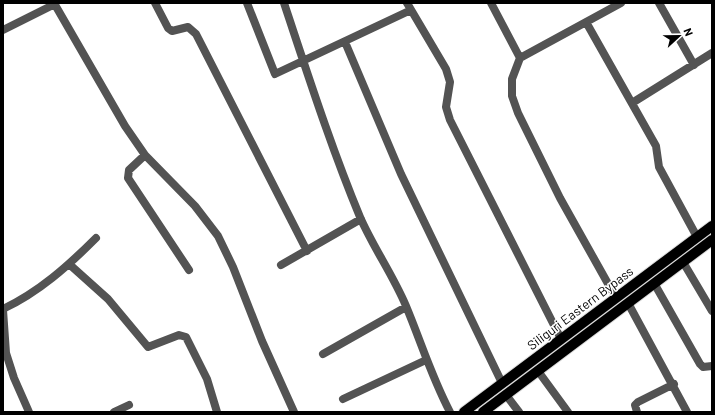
<svg xmlns="http://www.w3.org/2000/svg" width="715" height="415" viewBox="0 0 715 415" font-family="Barlow,sans-serif">
<style>
.lines{fill:none;stroke-linecap:round;stroke-linejoin:round}
.primary-casing{stroke:#dbdbdb;stroke-width:12}
.minor{stroke:#535353;stroke-width:8}
.tertiary{stroke:#535353;stroke-width:8}
.primary{stroke:#000;stroke-width:10}
.labels{text-anchor:middle;stroke-width:3;stroke-linejoin:round;paint-order:stroke}
.street-label{font-size:13px;fill:#000;stroke:#fff}
</style>
<rect width="100%" height="100%" fill="#fff"/>
<g class="lines">
<g class="primary-casing">
<path id="primary" d="M 464,412 L 712,226
M 483,412 L 712,240"/>
</g>
<path class="minor" d="M 54,3 L 125,126 L 145,155 L 195,206 L 218,236 L 233,267 L 262,341 L 294,412
M 155,3 L 168,28 L 172,31 L 188,27 L 196,34 L 307,251
M 247,3 L 275,74 L 411,10
M 284,3 C 308,75 331,147 360,217 C 373,247 393,275 406,306 C 421,342 432,378 450,412
M 407,3 L 446,69 L 450,82 L 446,107 L 450,120 L 561,339
M 491,3 L 520,58 L 512,79 L 512,96 L 518,113 L 560,198 L 616,298
M 659,3 L 694,65
M 586,22 L 656,146 L 659,167 L 697,237
M 3,30 L 55,4
M 345,42 L 401,174 L 502,383
M 520,58 L 621,3
M 632,103 L 712,53
M 145,155 L 129,170 L 128,178 L 189,270
M 683,262 L 712,311
M 69,264 L 108,299 L 148,347 L 179,335 L 186,337 L 207,379 L 217,412
M 281,265 L 361,219
M 654,283 L 700,364 L 703,367 L 712,366
M 628,303 L 687,412
M 3,309 C 39,292 68,266 96,238
M 323,354 L 406,307
M 538,371 L 568,412
M 506,395 L 519,412
M 343,399 L 426,360
M 114,412 L 129,405
M 637,412 L 635,405 L 638,402 L 674,384"/>
<path class="tertiary" d="M 3,310 L 6,353 L 14,378 L 29,412"/>
<use href="#primary" class="primary"/>
</g>
<g class="labels">
<g class="street-label">
<text transform="translate(580 308) rotate(-37)" y="5">Siliguri Eastern Bypass</text>
</g>
</g>
<rect width="715" height="415" fill="none" stroke="#000000" stroke-width="8"/>
<g transform="translate(679 36) rotate(68)" stroke="#ffffff" stroke-width="3" paint-order="stroke">
<path d="M0-3L7 15L0 10L-7 15Z" fill="#000000"/>
<text y="-6" font-size="11" font-weight="bold" text-anchor="middle" fill="#000000">N</text>
</g>
</svg>
